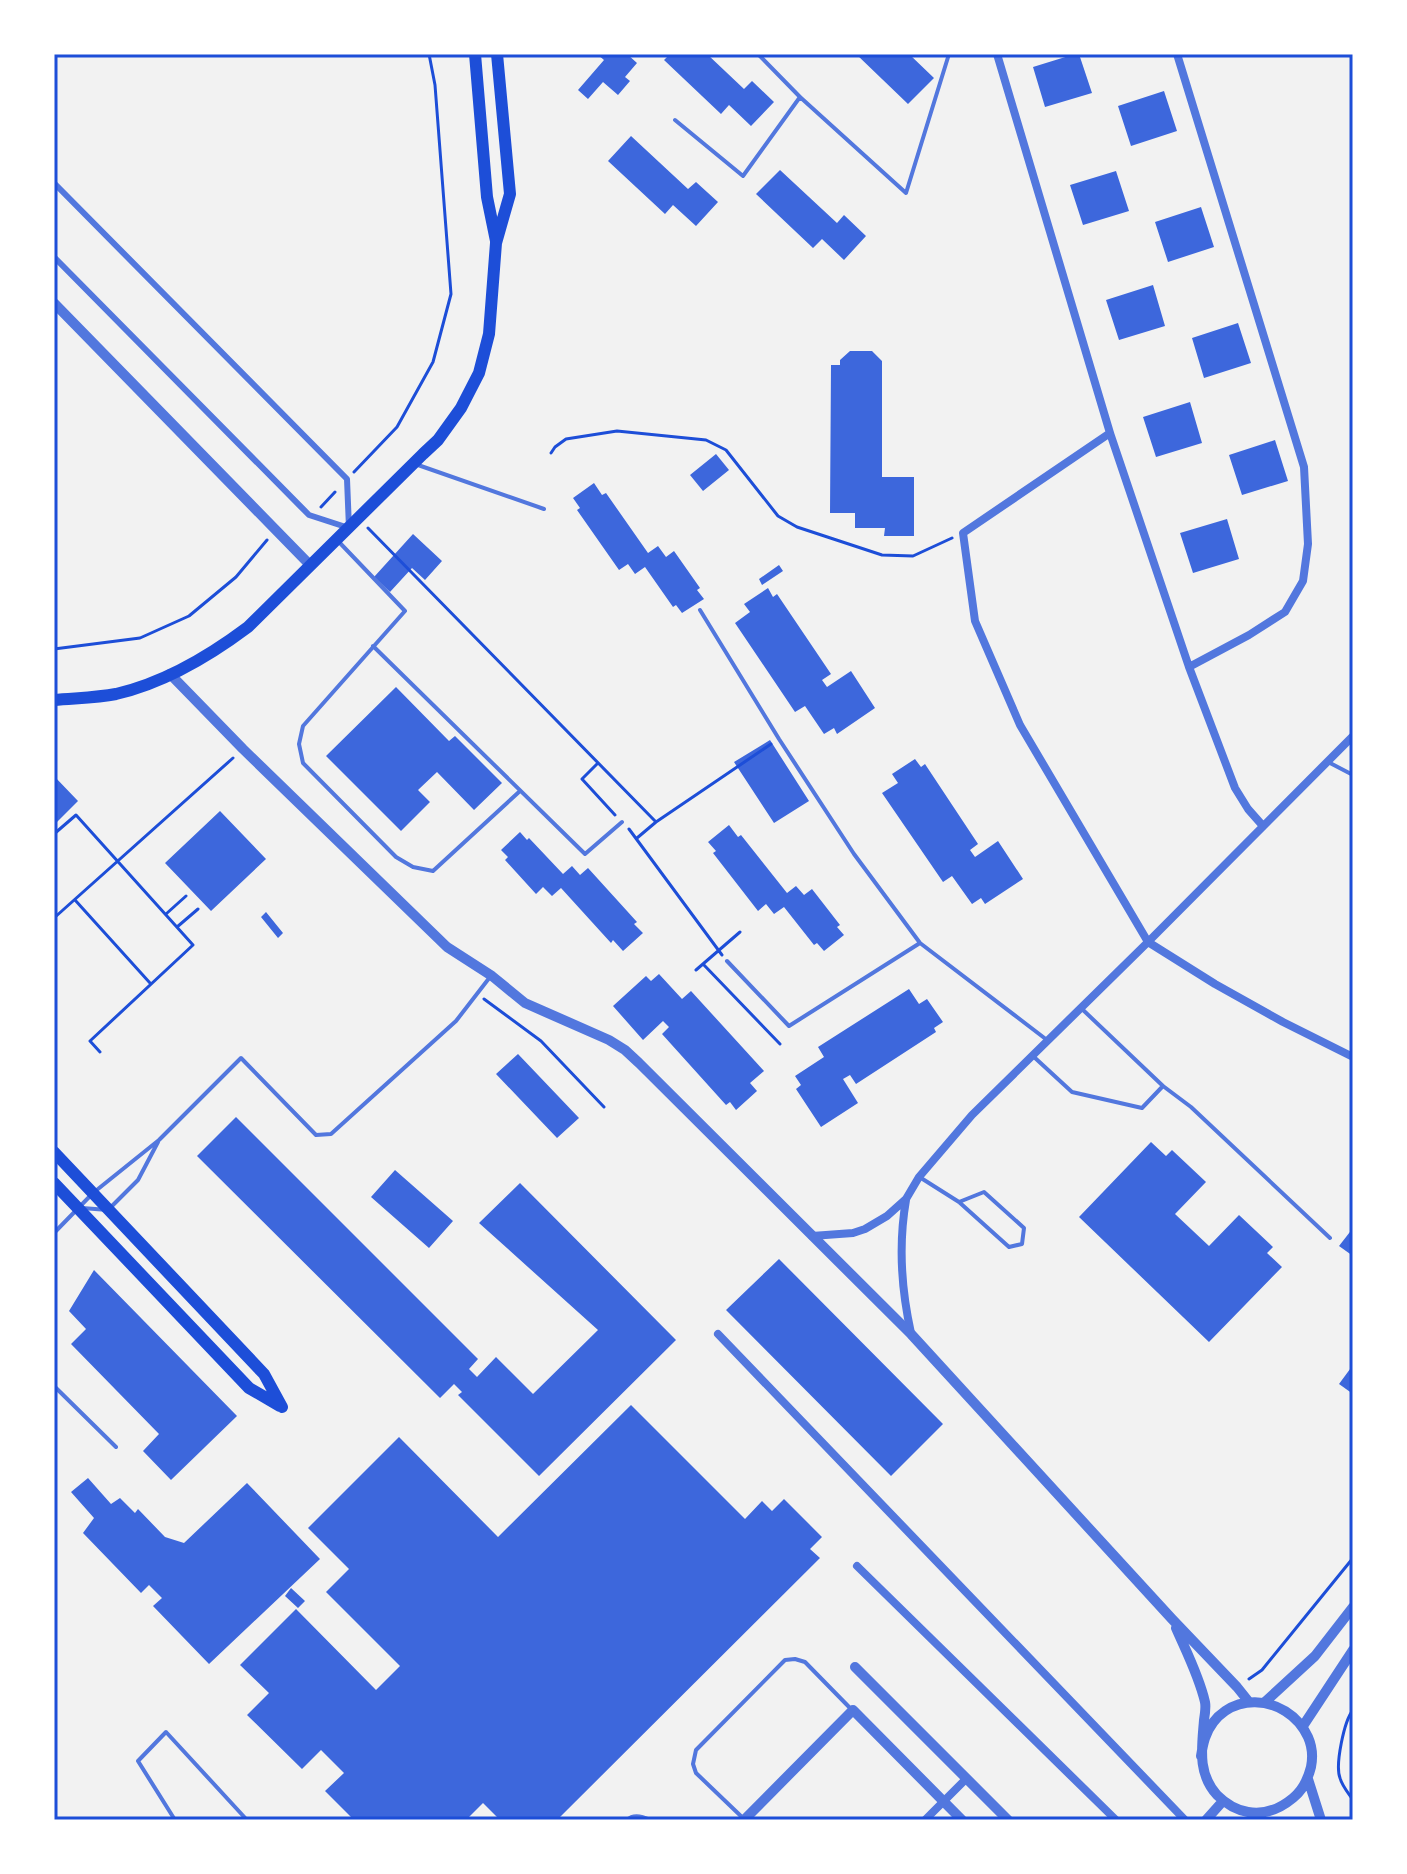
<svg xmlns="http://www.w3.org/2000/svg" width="1407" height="1874" viewBox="0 0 1407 1874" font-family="'Zilla Slab',serif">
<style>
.building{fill:#3d67dc}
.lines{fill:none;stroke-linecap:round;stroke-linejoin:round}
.path{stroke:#1d4ed8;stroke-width:3}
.service{stroke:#5277de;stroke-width:4}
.pedestrian{stroke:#5277de;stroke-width:6}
.minor{stroke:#5277de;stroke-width:8}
.tertiary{stroke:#5277de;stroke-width:10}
.secondary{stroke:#1d4ed8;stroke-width:12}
.neatline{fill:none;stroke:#1d4ed8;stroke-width:3}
</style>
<rect width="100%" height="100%" fill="#f2f2f2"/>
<path class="building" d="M 597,54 L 627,54 L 637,63 L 625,77 L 630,81 L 618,95 L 603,82 L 588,99 L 578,90 L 604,60 Z
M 670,54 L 707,54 L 744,89 L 752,81 L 774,102 L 751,126 L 729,105 L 721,114 L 664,60 Z
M 856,54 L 909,54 L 934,78 L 908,104 Z
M 1075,54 L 1079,54 L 1092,93 L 1045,107 L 1033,67 Z
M 1164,91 L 1177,131 L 1131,146 L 1118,106 Z
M 631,136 L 688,189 L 696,182 L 718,202 L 696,226 L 673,205 L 665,214 L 608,161 Z
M 780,170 L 837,223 L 844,215 L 866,236 L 844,260 L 822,239 L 813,248 L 756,194 Z
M 1116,171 L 1129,211 L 1083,225 L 1070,185 Z
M 1201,207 L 1214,247 L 1168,262 L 1155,222 Z
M 1153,285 L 1165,326 L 1119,340 L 1106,300 Z
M 1238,323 L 1251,363 L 1204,378 L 1192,338 Z
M 850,351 L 872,351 L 882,361 L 882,477 L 914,477 L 914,536 L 884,536 L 885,528 L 855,528 L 855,513 L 830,513 L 831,365 L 840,365 L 840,360 Z
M 1190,402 L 1202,443 L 1156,457 L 1143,417 Z
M 1275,440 L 1288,481 L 1242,495 L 1229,455 Z
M 716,454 L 729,470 L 703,491 L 690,475 Z
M 594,483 L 602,495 L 606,493 L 648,553 L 658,546 L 666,557 L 674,551 L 700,588 L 697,590 L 704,599 L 682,613 L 676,605 L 673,607 L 645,567 L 635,574 L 628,564 L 619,570 L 577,510 L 580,508 L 573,498 Z
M 1227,519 L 1239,559 L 1193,573 L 1180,533 Z
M 413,534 L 442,561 L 425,580 L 412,568 L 390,592 L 374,577 Z
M 779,565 L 783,571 L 762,585 L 759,579 Z
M 768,588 L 773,597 L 777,594 L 831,674 L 822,680 L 827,687 L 851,671 L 875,708 L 837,734 L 834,728 L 824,734 L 805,706 L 795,712 L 735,623 L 750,612 L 744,604 Z
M 396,687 L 449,741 L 455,736 L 502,783 L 474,810 L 437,772 L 418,790 L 430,802 L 401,831 L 326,756 Z
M 770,740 L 809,801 L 774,823 L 734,762 Z
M 915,759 L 921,767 L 925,764 L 978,844 L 970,850 L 975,857 L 998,841 L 1023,879 L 985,904 L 981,898 L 972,904 L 952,876 L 943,882 L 882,793 L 898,783 L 892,774 Z
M 54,776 L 78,801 L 57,822 L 54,818 Z
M 220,811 L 266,859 L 211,911 L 165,863 Z
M 729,825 L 738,837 L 741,835 L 787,893 L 796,886 L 804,895 L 812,889 L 840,925 L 837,927 L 844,935 L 824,951 L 817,943 L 814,945 L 784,907 L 774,914 L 766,904 L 758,911 L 713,853 L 716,851 L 708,842 Z
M 520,832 L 527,840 L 529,838 L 563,874 L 572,866 L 580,875 L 588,868 L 637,922 L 634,924 L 643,933 L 623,951 L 613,940 L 611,943 L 561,888 L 552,896 L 543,887 L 536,894 L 505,860 L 508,857 L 501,850 Z
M 266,912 L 283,933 L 278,938 L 261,917 Z
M 659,974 L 682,999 L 691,991 L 764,1071 L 750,1083 L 757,1091 L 736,1110 L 730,1102 L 726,1105 L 662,1034 L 669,1027 L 663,1021 L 643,1040 L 613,1006 L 646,976 L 651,981 Z
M 909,989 L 919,1004 L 927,999 L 943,1022 L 934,1028 L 936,1032 L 856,1084 L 850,1075 L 843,1079 L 858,1103 L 821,1127 L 796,1089 L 801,1085 L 795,1076 L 824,1057 L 818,1047 Z
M 518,1054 L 579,1118 L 557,1138 L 496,1074 Z
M 236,1117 L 478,1359 L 469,1369 L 477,1377 L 496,1357 L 533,1394 L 598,1330 L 479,1223 L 520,1183 L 676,1340 L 539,1476 L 458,1395 L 462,1392 L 454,1384 L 440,1398 L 197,1156 Z
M 1151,1142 L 1166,1156 L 1172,1150 L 1206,1182 L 1175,1214 L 1209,1246 L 1239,1215 L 1273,1247 L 1267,1253 L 1282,1267 L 1209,1342 L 1079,1217 Z
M 395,1170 L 453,1221 L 429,1248 L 371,1197 Z
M 1353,1228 L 1353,1256 L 1339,1246 Z
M 779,1259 L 943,1424 L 891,1476 L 726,1310 Z
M 94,1270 L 237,1416 L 171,1480 L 143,1451 L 159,1434 L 71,1344 L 86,1329 L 69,1311 Z
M 1353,1365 L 1353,1394 L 1339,1384 Z
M 631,1405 L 745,1519 L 762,1501 L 772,1511 L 784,1499 L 822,1537 L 810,1549 L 820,1558 L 557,1820 L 500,1820 L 483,1803 L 466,1820 L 354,1820 L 325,1791 L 344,1773 L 321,1750 L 302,1769 L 247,1715 L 269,1693 L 240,1665 L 296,1609 L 376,1690 L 400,1666 L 326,1592 L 349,1569 L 308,1528 L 399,1437 L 498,1537 Z
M 88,1478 L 111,1504 L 120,1498 L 135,1513 L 138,1509 L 165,1537 L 184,1543 L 247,1483 L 320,1559 L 209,1664 L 153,1606 L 162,1598 L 149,1585 L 141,1593 L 83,1533 L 94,1518 L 71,1492 Z
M 291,1588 L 305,1601 L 298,1608 L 285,1596 Z"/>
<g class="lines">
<path class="path" d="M 551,453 L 555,447 L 566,439 L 617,431 L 706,440 L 726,450 L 778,516 L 797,527 L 882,555 L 913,556 L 952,538
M 354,472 L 397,427 L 433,362 L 451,294 L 435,85 L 429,54
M 321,507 L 335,492
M 368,528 L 656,822
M 54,649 L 140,638 L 189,616 L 236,577 L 267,540
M 598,763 L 582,779 L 615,815
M 629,829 L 722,955
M 54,834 L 76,815 L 193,945 L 90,1041 L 100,1052
M 637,838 L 656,822 L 771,744
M 75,900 L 150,983
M 166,914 L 186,896
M 54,918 L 233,758
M 177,927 L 198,909
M 703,964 L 780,1044
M 696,970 L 740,932
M 484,999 L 541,1041 L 604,1107
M 1249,1679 L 1262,1670 L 1353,1558
M 1353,1710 C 1344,1721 1335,1765 1340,1778 C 1342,1786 1349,1794 1353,1800"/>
<path class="service" d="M 758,54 L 800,97
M 675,120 L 743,176 L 800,97 L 906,193 L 949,54
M 418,465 L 544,509
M 339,542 L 405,611 L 303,726 L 299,744 L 303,763 L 396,857 L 413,867 L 433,871 L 520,791
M 700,610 L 779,739 L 854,854 L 920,943 L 1047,1040
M 373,646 L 585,854 L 622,822
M 1330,763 L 1353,775
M 727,961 L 789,1026 L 920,943
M 1082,1009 L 1163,1086 L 1191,1107 L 1330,1238
M 1034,1057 L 1072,1092 L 1142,1108 L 1163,1086
M 921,1178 L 959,1202 L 1009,1247 L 1022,1244 L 1024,1228 L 984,1192 L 959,1202
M 82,1208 L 108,1210 L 138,1180 L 158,1142
M 54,1233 L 93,1193 L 159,1140 L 241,1058 L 316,1135 L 331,1134 L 456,1021 L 490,977
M 54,1386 L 116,1447
M 744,1819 L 696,1773 L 693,1764 L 696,1750 L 785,1660 L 795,1659 L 805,1662 L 851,1709
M 175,1820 L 138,1761 L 166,1732 L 247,1820
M 627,1820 C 633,1814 642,1816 650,1820"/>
<path class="pedestrian" d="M 54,183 L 347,479 L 349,528 L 309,515 L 54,257"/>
<path class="minor" d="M 997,54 L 1110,433 L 1189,667 L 1235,788 L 1248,809 L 1263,826
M 1177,54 L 1304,467 L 1308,544 L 1303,581 L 1285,612 L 1249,635 L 1189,667
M 1110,433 L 963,533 L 975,621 L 1020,725 L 1148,942 L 1215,984 L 1283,1022 L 1353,1057
M 906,1200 C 898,1246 901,1288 911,1333
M 812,1236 L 853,1233 L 865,1229 L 887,1216 L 906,1199 L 919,1177 L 972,1115 L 1148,942 L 1353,736
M 718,1334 L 1185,1820
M 857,1566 L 1116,1820
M 925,1820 L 966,1779"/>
<path class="tertiary" d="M 54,303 L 310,565
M 170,674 L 243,749 L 447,947 L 492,976 L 525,1003 L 609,1040 L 625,1050 L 639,1063 L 911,1334 L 1172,1619 L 1237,1687 L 1249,1702
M 1176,1628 C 1186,1651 1199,1676 1205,1702 C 1206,1707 1205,1714 1204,1720 C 1202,1747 1197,1773 1217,1795 C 1225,1803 1236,1810 1248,1812 C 1265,1815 1281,1808 1293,1798 C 1303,1790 1308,1779 1311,1767 C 1313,1757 1312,1746 1308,1737 C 1287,1692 1222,1689 1205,1738 C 1203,1744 1202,1750 1201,1756
M 855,1667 L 1008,1820
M 1265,1702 L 1315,1656 L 1353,1607
M 1303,1726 L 1353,1650
M 1308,1779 L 1321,1820
M 744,1820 L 853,1710 L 962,1820
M 1206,1820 L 1223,1801"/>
<path class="secondary" d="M 475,54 L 487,197 L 496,241
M 54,700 C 74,698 96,698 116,694 C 164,683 208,657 248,627 L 423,454 L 438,440 L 461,408 L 479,373 L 489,334 L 496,243 L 510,194 L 497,54
M 54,1152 L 264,1374 L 282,1407
M 54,1183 L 249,1388 L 280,1406"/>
</g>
<rect width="1407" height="1874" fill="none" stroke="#ffffff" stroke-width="112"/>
<rect x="56" y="56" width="1295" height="1762" class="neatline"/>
</svg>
